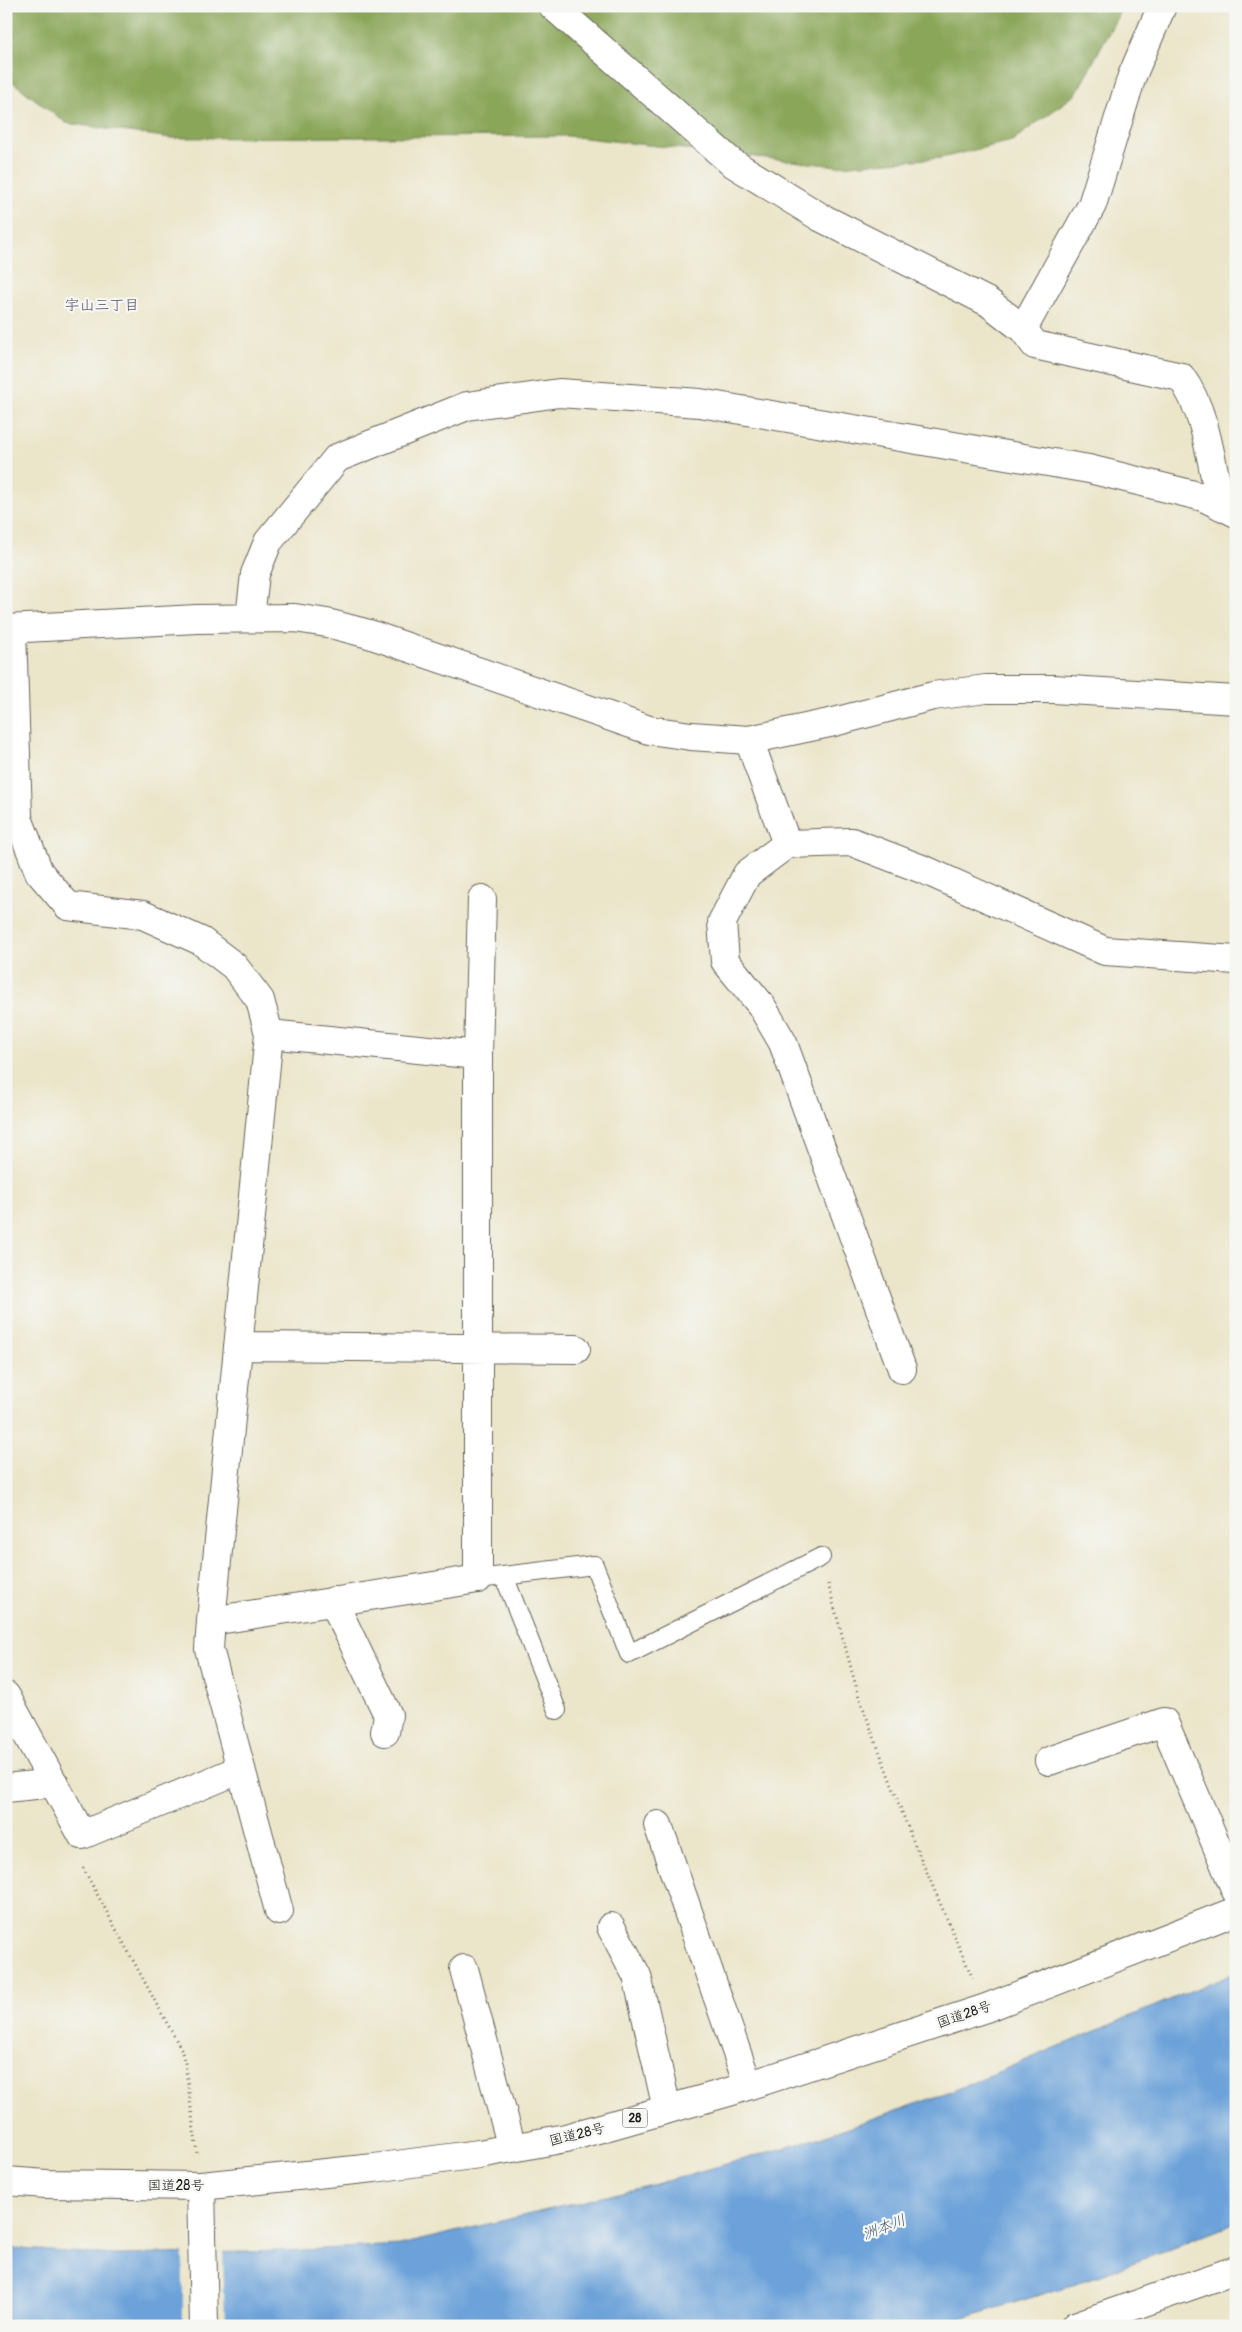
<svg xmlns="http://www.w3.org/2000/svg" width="1242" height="2332" viewBox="0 0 1242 2332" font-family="Pangolin,'Klee One',sans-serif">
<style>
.forest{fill:#8aa658;stroke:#53613a}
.water{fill:#6ca2d9;stroke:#445f7a}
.pier{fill:#ebe5c9}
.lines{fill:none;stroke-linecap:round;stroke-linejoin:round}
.service-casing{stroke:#646259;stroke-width:20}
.minor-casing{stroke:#646259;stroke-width:30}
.tertiary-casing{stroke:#646259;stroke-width:30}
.trunk-casing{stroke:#646259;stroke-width:30}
.path{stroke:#646259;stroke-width:3;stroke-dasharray:1 4;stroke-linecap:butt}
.service{stroke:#fff;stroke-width:18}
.minor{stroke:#fff;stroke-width:28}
.tertiary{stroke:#fff;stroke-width:28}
.trunk{stroke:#fff;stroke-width:28}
.labels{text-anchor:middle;stroke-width:4.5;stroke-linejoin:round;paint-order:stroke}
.shield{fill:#f6f6f2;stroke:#5d5d5c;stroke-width:1}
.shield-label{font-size:12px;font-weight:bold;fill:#1c1c1c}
.street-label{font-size:14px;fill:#1c1c1c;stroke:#f6f6f2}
.neighbourhood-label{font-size:15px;fill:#555266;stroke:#f6f6f2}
.water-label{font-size:15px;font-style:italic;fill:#405871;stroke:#f6f6f2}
</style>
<rect width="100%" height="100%" fill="#f6f6f2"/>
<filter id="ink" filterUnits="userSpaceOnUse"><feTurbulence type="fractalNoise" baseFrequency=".02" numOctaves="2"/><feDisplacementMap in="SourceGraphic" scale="10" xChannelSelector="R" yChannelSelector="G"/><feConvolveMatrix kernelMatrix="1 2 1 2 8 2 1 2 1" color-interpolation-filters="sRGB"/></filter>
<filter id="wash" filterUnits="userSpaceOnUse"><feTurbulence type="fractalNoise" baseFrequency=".0096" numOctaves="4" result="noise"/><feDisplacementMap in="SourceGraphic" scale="20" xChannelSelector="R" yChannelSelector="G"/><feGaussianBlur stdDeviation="1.12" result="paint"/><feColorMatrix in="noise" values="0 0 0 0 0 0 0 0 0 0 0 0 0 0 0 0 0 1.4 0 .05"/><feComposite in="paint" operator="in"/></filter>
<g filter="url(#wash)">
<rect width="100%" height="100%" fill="#ebe5c9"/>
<path class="forest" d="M 6,6 L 1123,6 L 1076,94 L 1012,141 L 941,158 L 837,166 L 567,136 L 170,138 L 66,123 L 6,77 Z"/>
<path class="water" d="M 1236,1972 L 1236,2222 L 1089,2280 L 938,2326 L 6,2326 L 6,2248 L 115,2255 L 281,2251 L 400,2245 L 652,2185 L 811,2140 L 950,2092 Z"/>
<path class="pier" d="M 223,2250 L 225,2326 L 183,2326 L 183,2251 Z"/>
</g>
<g filter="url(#ink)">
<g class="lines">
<g class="service-casing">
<path id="service" d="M 504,1576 L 557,1710
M 478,1579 L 594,1565 L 629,1654 L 821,1557"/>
</g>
<g class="minor-casing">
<path id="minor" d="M 553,6 L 731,162 L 820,217 L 988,302 L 1023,329 L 1035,345 L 1181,377 C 1207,413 1211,463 1221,506
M 1023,329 L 1092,205 L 1132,76 L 1162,6
M 250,618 L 255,574 L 268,542 L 337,458 L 467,406 L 559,393 L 700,403 L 1089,469 L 1203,497 L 1236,513
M 12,629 L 18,818 L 39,872 L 68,906 L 143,915 L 201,941 L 234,966 L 260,1000 L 269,1034 L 211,1621 L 478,1579 L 478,1055 L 482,899
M 749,740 L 787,844
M 269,1034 L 478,1055
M 238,1346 L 576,1349
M 902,1369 L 783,1043 L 761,1005 L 725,961 L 722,922 L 747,874 L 787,844 L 852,842 L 927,871 L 1105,951 L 1236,960
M 333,1601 L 388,1715 L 385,1732
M 211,1621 L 209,1649 L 279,1911
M 6,1696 L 82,1835 L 241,1769
M 1049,1761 L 1164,1722 L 1236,1891
M 6,1788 L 54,1783
M 658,1825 L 748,2085
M 611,1927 L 637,1976 L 667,2109
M 464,1969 L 512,2148
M 201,2186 L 204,2326
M 1075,2326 L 1236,2270"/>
</g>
<g class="tertiary-casing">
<path id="tertiary" d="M 6,629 L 197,619 L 295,618 L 327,623 L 369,634 L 649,730 L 691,736 L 749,740 L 834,722 L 933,696 L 986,689 L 1053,689 L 1236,700"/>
</g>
<g class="trunk-casing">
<path id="trunk" d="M 6,2181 L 46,2184 L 201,2186 L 374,2168 L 479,2154 L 566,2138 L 732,2091 L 986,2008 L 1236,1911"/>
</g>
<path class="path" d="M 828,1584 L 859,1697 L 911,1836 L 973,1979
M 83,1868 L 181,2049 L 185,2063 L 197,2153"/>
<use href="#service" class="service"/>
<use href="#minor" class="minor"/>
<use href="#tertiary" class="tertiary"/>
<use href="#trunk" class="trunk"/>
</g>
</g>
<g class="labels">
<rect class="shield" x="622.5" y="2108.5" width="25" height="19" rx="4"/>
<g class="shield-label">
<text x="635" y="2122">28</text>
</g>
<g class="street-label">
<text transform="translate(964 2014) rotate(-19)" y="5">国道28号</text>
<text transform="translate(577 2134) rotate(-14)" y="5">国道28号</text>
<text x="176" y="2190">国道28号</text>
</g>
<g class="neighbourhood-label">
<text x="102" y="310">宇山三丁目</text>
</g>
<g class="water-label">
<text transform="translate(884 2227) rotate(-21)" y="5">洲本川</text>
</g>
</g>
<rect width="1242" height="2332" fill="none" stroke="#f6f6f2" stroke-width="25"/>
</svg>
